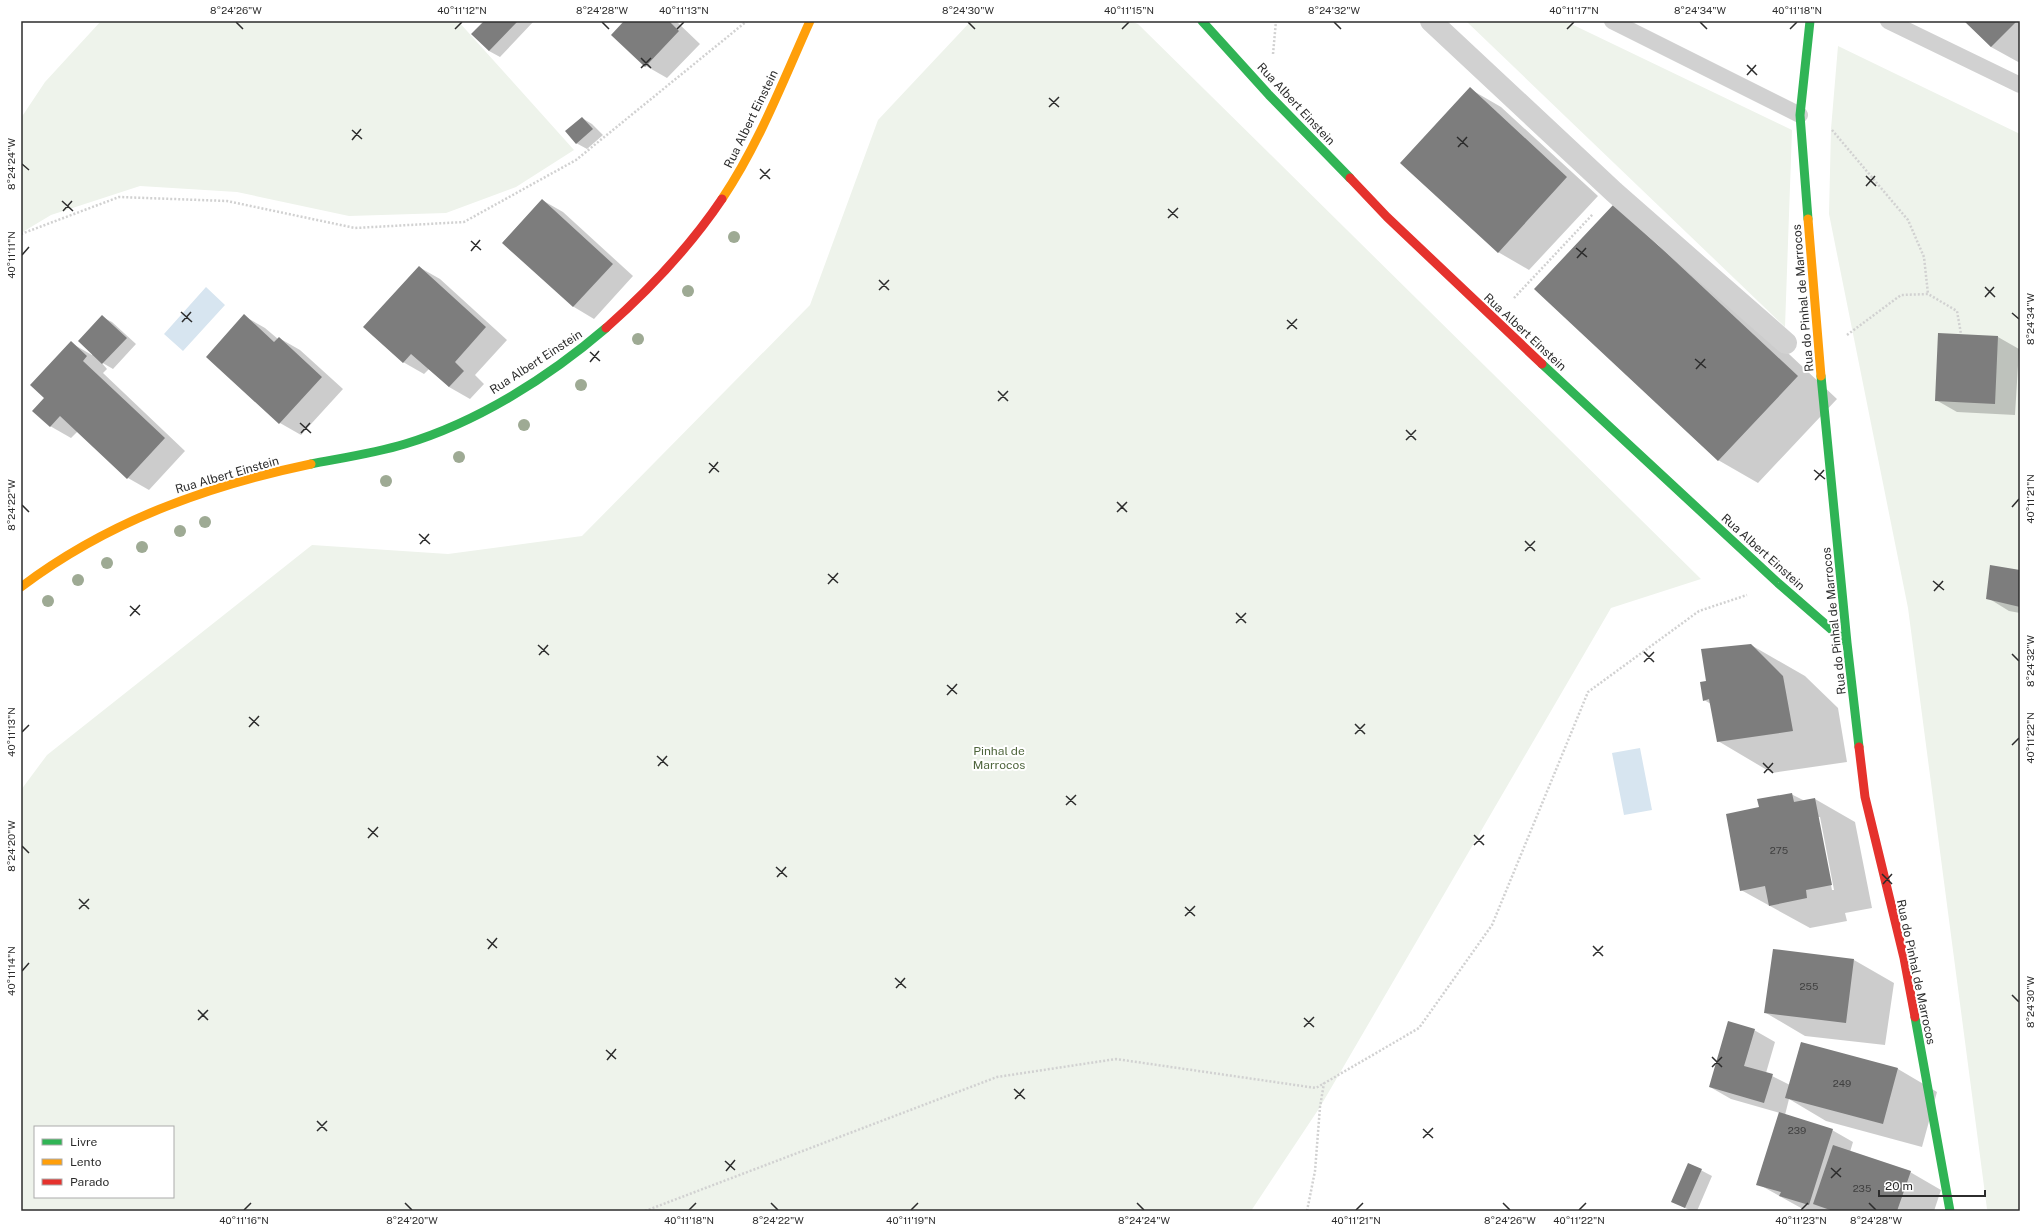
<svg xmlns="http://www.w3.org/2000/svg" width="2041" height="1232" viewBox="0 0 2041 1232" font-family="'Public Sans',sans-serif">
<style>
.green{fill:#eef3eb;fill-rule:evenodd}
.water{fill:#d7e5f0}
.shadow{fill:#0003;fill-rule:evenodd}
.building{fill:#7d7d7d}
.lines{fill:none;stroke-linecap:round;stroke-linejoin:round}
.path{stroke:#d1d1d1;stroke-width:2.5;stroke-dasharray:2 2;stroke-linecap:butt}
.lane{stroke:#d1d1d1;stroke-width:16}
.street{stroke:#d1d1d1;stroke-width:22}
.fast{stroke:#30b455;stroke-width:9}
.slow{stroke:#ff9f0a;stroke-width:9}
.jam{stroke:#e5322d;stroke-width:9}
.tree{fill:#9eaa94}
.ticks{fill:none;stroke:#2c2c2c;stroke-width:1.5}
.labels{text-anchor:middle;stroke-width:4;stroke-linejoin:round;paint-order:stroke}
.number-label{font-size:10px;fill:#404040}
.street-label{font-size:12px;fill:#2c2c2c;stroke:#fff}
.park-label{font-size:12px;fill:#4e653c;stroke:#fff}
.neatline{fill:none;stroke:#2c2c2c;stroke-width:1.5}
.ticks-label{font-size:10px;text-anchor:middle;fill:#2c2c2c}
</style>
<rect width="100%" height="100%" fill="#fff"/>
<path class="green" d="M 101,21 L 458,21 L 574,150 L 516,187 L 446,213 L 349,216 L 237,192 L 140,186 L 51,215 L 21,233 L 21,118 L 45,82 Z
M 971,21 L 1129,21 L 1138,24 L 1701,579 L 1611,608 L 1320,1107 L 1251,1211 L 21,1211 L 21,790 L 47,755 L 312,545 L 448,554 L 582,536 L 810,305 L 878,120 ZM 35,1127 L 173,1127 L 173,1197 L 35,1197 Z
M 1466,21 L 1565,21 L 1792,130 L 1785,327 Z
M 1838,46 L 2020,134 L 2020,1211 L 1995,1211 L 1987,1209 L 1908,608 L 1829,214 L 1831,129 Z"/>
<path class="water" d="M 206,287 L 225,305 L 183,351 L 164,334 Z
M 1640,748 L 1652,810 L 1624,815 L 1612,753 Z"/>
<path class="shadow" d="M 485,21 L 534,21 L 500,57 L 489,51 L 473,34 Z
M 625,21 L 676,21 L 700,44 L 667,78 L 646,66 Z
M 1965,21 L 2020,21 L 2020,63 L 1991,47 Z
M 1470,89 L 1501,107 L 1598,196 L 1529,270 L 1498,252 Z
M 582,118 L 592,124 L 603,135 L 587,149 L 576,143 Z
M 542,200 L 563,212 L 633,276 L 594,319 L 574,307 L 503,242 Z
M 1654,228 L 1837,399 L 1758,483 L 1718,460 Z
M 419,267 L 440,279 L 507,340 L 475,375 L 484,384 L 470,399 L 449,387 L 429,369 L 424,374 L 403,362 Z
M 244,316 L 265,328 L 278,339 L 279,338 L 300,350 L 343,389 L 301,435 L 280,423 L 207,357 Z
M 102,317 L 112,322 L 136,344 L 113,369 L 101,362 L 107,369 L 103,373 L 185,451 L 149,490 L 128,478 L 78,431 L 71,438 L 50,426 L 45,398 L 71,343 L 92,355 Z
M 1998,337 L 2019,349 L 2015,415 L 1957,412 L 1936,400 Z
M 2020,571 L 2020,613 L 2009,611 L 1988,598 Z
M 1751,645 L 1805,676 L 1838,708 L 1847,762 L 1772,773 L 1718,741 L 1711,704 L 1704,700 Z
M 1791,794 L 1805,801 L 1815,799 L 1855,822 L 1872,908 L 1845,913 L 1847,921 L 1810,928 L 1741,890 L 1760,808 ZM 1818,817 L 1820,817 L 1834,890 L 1832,890 Z
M 1854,960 L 1894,983 L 1885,1045 L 1805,1036 L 1766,1013 Z
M 1754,1030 L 1775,1042 L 1766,1073 L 1790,1085 L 1801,1043 L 1898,1069 L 1937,1092 L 1922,1147 L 1826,1121 L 1789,1099 L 1785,1115 L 1832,1130 L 1853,1142 L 1850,1152 L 1910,1172 L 1941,1190 L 1934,1211 L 1811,1211 L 1801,1208 L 1758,1184 L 1780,1113 L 1731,1099 L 1710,1087 Z
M 1689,1164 L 1712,1176 L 1697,1211 L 1691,1211 L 1672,1201 Z"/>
<path class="building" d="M 484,21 L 518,21 L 489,51 L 471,34 Z
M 624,21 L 669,21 L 679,31 L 645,67 L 611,35 Z
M 1964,21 L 2017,21 L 1991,47 Z
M 1470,87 L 1567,177 L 1498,253 L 1400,163 Z
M 582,117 L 593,129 L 576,144 L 565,131 Z
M 542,199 L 613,264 L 573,307 L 502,243 Z
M 1614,204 L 1798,376 L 1718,461 L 1534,289 Z
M 419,266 L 486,327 L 455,362 L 464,371 L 449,387 L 411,354 L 403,363 L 363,327 Z
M 244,314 L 274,342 L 279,337 L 322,377 L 279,424 L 206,357 Z
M 102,315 L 127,338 L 102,364 L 78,341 Z
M 1938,333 L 1998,336 L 1995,404 L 1935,401 Z
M 71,341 L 87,356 L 83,361 L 165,438 L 127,479 L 60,416 L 50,427 L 32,411 L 44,398 L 30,385 Z
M 1990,565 L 2020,570 L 2020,607 L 1986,599 Z
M 1751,644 L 1783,676 L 1793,731 L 1717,742 L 1709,699 L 1703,701 L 1700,682 L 1706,681 L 1701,649 Z
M 1792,793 L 1794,802 L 1815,798 L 1832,885 L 1806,890 L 1807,898 L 1769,906 L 1765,886 L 1740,891 L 1726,814 L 1759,807 L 1757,799 Z
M 1773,949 L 1854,959 L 1846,1023 L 1764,1013 Z
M 1728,1021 L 1755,1029 L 1744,1066 L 1773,1074 L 1764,1103 L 1709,1087 Z
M 1801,1042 L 1898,1068 L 1883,1124 L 1785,1098 Z
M 1779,1112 L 1833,1129 L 1809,1205 L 1779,1196 L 1781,1192 L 1756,1185 Z
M 1833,1145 L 1911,1171 L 1897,1211 L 1833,1211 L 1813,1204 Z
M 1688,1163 L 1702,1169 L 1685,1208 L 1671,1202 Z"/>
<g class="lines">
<path class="path" d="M 1273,54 L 1276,21
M 1832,130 L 1908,220 L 1924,257 L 1928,294
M 21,234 L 119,197 L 227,201 L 355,228 L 464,222 L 576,160 L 747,21
M 1514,298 L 1593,214
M 1847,335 L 1901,295 L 1928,294 L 1957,311 L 1961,334
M 645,1211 L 997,1077 L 1116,1059 L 1316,1088 L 1419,1028 L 1492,925 L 1588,692 L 1699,611 L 1747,595
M 1307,1211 L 1315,1171 L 1320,1107 L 1324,1083"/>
<path class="lane" d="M 1612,21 L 1800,115
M 1888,21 L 2020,85"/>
<path class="street" d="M 1431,21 L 1614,192 L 1786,343"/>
<path class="fast" d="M 1202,21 L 1269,95 L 1350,178
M 1808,219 L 1800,115 L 1810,21
M 1542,364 L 1778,583 L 1847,643
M 1821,376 L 1847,643 L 1859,747
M 311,464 C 342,458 375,453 405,444 C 478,422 549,377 606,328
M 1915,1017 L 1950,1211"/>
<path class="slow" d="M 722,199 C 759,144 783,81 810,21
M 1808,219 L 1821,376
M 21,587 C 107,522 206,486 311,464"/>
<path class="jam" d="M 1350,178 L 1387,217 L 1542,364
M 606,328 C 650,289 689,248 722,199
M 1859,747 L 1865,797 L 1904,958 L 1915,1017"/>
</g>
<g class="tree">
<circle cx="734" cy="237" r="6"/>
<circle cx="688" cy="291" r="6"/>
<circle cx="638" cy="339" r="6"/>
<circle cx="581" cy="385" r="6"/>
<circle cx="524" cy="425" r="6"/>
<circle cx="459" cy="457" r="6"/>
<circle cx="386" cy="481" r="6"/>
<circle cx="205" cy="522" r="6"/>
<circle cx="180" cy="531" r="6"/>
<circle cx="142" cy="547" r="6"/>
<circle cx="107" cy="563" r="6"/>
<circle cx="78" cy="580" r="6"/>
<circle cx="48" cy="601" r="6"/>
</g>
<path class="ticks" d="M 236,22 L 243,29M 602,22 L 609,29M 968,22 L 975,29M 1334,22 L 1341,29M 1700,22 L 1707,29M 455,29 L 462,22M 677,29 L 684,22M 1122,29 L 1129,22M 1567,29 L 1574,22M 1790,29 L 1797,22M 641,58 L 651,68M 1747,65 L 1757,75M 641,68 L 651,58M 1747,75 L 1756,65M 1049,98 L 1059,107M 1049,107 L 1059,97M 352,130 L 362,139M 1457,137 L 1468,147M 352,140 L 361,129M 1458,147 L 1467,137M 22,164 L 29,170M 760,169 L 770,179M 1866,176 L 1876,186M 760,179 L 770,169M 1866,186 L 1875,176M 62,201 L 73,211M 1168,209 L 1178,218M 63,211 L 72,201M 1168,218 L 1178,208M 471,241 L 481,250M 1576,248 L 1587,257M 471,251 L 480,240M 22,255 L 29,247M 1577,258 L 1586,248M 879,280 L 889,290M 1985,287 L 1995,297M 879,290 L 889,280M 1985,297 L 1994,287M 181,312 L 192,322M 2012,313 L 2019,319M 1287,320 L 1297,329M 182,322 L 191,312M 1287,329 L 1297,319M 590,352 L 600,361M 1695,359 L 1706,368M 590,362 L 599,351M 1696,369 L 1705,359M 998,391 L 1008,401M 998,401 L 1008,391M 300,423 L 311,433M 1406,430 L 1416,440M 301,433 L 310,423M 1406,440 L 1416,430M 709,463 L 719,472M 1814,470 L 1825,479M 709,473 L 718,462M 1815,480 L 1824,470M 1117,502 L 1127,512M 22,505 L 29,512M 2012,507 L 2019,499M 1117,512 L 1127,502M 419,534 L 430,544M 1525,541 L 1535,551M 420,544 L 429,534M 1525,551 L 1535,541M 828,574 L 838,583M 1933,581 L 1944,590M 828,584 L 838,573M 1934,591 L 1943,581M 130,606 L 140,615M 1236,613 L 1246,623M 130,616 L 140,605M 1236,623 L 1246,613M 538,645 L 549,655M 1644,652 L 1654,662M 2012,654 L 2019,661M 539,655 L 548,645M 1644,662 L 1654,652M 947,685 L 957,694M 947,695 L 957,684M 249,717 L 259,726M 1355,724 L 1365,734M 249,727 L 259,716M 22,732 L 29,725M 1355,734 L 1365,724M 2012,745 L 2019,738M 657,756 L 668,766M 1763,763 L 1773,773M 658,766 L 667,756M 1764,773 L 1773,763M 1066,796 L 1076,805M 1066,805 L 1076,795M 368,828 L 378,837M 1474,835 L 1484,845M 368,838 L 378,827M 1474,845 L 1484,835M 22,846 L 29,853M 776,867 L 787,877M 1882,874 L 1892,884M 777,877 L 786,867M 1883,884 L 1892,874M 79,899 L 89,909M 1185,907 L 1195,916M 79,909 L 89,899M 1185,916 L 1195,906M 487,939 L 497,948M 1593,946 L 1603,956M 488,949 L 497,938M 1593,956 L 1603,946M 22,971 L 29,963M 895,978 L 906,988M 896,988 L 905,978M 2012,995 L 2019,1002M 198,1010 L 208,1020M 1304,1018 L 1314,1027M 198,1020 L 208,1010M 1304,1027 L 1314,1017M 606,1050 L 616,1059M 1712,1057 L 1722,1067M 607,1060 L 616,1049M 1712,1067 L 1722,1057M 1014,1089 L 1025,1099M 1015,1099 L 1024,1089M 317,1121 L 327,1131M 1423,1129 L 1433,1138M 317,1131 L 327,1121M 1423,1138 L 1433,1128M 725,1161 L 735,1170M 1831,1168 L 1841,1177M 726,1171 L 735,1160M 1831,1178 L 1841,1168M 405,1203 L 412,1210M 771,1203 L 778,1210M 1137,1203 L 1144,1210M 1503,1203 L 1510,1210M 1869,1203 L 1876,1210M 244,1210 L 251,1203M 689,1210 L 696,1203M 911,1210 L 918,1203M 1356,1210 L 1363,1203M 1579,1210 L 1586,1203M 1801,1210 L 1808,1203"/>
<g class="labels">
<g class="number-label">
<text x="1779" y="854">275</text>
<text x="1809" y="990">255</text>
<text x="1842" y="1087">249</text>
<text x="1797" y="1134">239</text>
<text x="1862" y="1192">235</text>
</g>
<g class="street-label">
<text transform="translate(1296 104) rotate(47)" y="4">Rua Albert Einstein</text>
<text transform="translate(751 119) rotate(-64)" y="4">Rua Albert Einstein</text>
<text transform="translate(1803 298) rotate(-95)" y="4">Rua do Pinhal de Marrocos</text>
<text transform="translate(1525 332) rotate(43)" y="4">Rua Albert Einstein</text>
<text transform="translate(536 362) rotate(-33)" y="4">Rua Albert Einstein</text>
<text transform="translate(227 475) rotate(-16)" y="4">Rua Albert Einstein</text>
<text transform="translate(1763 552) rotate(42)" y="4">Rua Albert Einstein</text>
<text transform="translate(1834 621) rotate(-96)" y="4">Rua do Pinhal de Marrocos</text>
<text transform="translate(1916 972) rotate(78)" y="4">Rua do Pinhal de Marrocos</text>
</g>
<g class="park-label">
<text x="999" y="755">Pinhal de<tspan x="999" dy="14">Marrocos</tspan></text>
</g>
</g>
<rect width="2041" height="1232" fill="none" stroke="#ffffff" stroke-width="44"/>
<rect x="34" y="1126" width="140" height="72" fill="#ffffff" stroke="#ababab"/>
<rect x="42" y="1139" width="20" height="6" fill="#30b455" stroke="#ababab"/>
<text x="70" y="1146" font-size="12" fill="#2c2c2c">Livre</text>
<rect x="42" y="1159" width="20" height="6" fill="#ff9f0a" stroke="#ababab"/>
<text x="70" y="1166" font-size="12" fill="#2c2c2c">Lento</text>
<rect x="42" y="1179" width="20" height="6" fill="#e5322d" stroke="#ababab"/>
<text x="70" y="1186" font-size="12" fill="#2c2c2c">Parado</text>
<path d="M1879 1190v6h106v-6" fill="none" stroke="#2c2c2c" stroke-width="2"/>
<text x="1885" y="1190" font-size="12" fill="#2c2c2c" stroke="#ffffff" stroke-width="3" paint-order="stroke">20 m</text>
<rect x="22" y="22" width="1997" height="1188" class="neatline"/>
<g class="ticks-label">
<text x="236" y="14">8°24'26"W</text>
<text x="462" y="14">40°11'12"N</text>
<text x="602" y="14">8°24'28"W</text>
<text x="684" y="14">40°11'13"N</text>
<text x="968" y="14">8°24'30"W</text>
<text x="1129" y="14">40°11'15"N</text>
<text x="1334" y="14">8°24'32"W</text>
<text x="1574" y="14">40°11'17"N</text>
<text x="1700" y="14">8°24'34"W</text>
<text x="1797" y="14">40°11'18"N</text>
<text transform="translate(11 164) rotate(-90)" y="4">8°24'24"W</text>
<text transform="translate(11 255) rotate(-90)" y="4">40°11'11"N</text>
<text transform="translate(2030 319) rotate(-90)" y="4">8°24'34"W</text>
<text transform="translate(2030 499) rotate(-90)" y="4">40°11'21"N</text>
<text transform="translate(11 505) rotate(-90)" y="4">8°24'22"W</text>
<text transform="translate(2030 661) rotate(-90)" y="4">8°24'32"W</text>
<text transform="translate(11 732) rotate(-90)" y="4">40°11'13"N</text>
<text transform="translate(2030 738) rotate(-90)" y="4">40°11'22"N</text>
<text transform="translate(11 846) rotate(-90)" y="4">8°24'20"W</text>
<text transform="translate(11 971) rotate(-90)" y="4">40°11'14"N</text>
<text transform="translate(2030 1002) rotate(-90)" y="4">8°24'30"W</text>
<text x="244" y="1224">40°11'16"N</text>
<text x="412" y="1224">8°24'20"W</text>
<text x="689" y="1224">40°11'18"N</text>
<text x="778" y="1224">8°24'22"W</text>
<text x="911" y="1224">40°11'19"N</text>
<text x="1144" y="1224">8°24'24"W</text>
<text x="1356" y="1224">40°11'21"N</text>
<text x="1510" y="1224">8°24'26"W</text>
<text x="1579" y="1224">40°11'22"N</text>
<text x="1801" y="1224">40°11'23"N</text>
<text x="1876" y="1224">8°24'28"W</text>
</g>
</svg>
